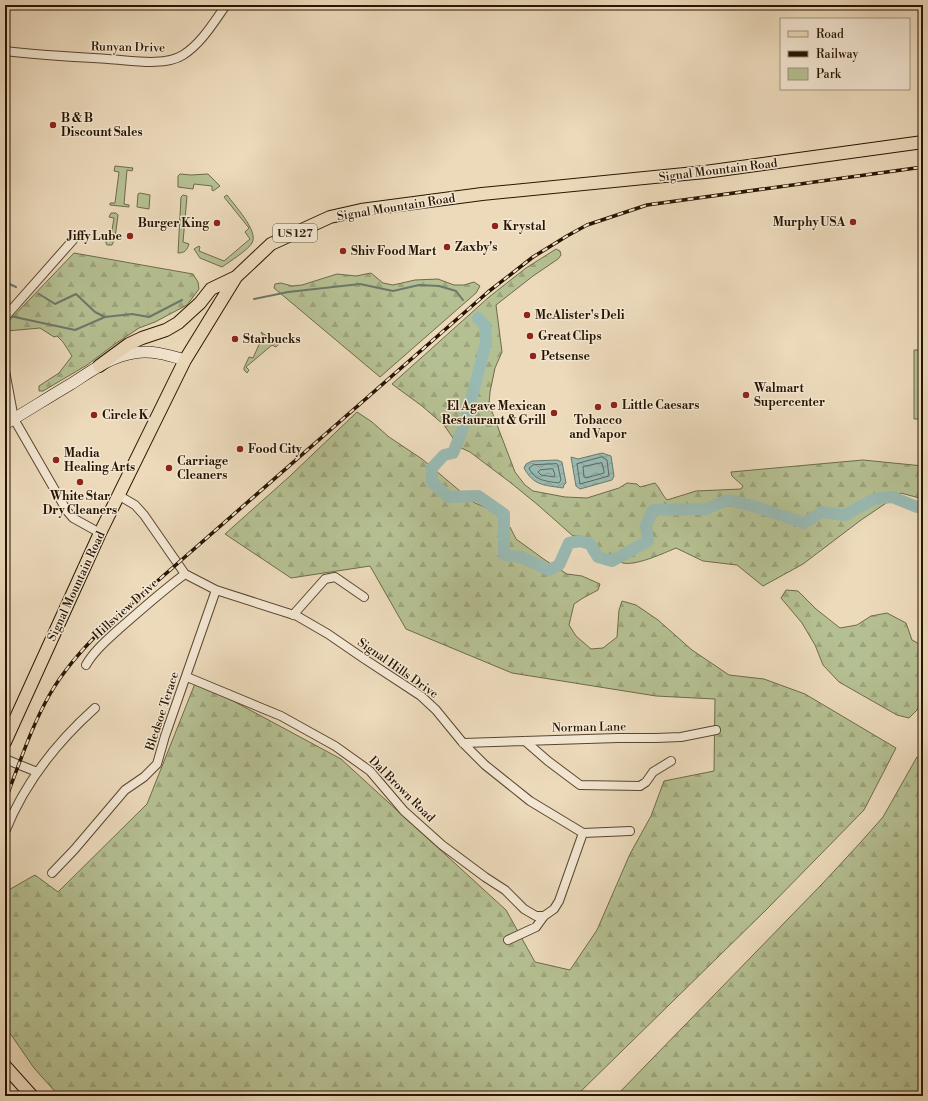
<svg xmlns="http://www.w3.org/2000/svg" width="928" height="1101" viewBox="0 0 928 1101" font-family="'Libre Bodoni',serif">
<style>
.green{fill:#b5c092;stroke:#6e6a49}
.forest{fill:url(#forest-firs);stroke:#6e6a49}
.water{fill:url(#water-waves);stroke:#6c786b}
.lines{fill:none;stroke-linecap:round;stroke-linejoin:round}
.shore{stroke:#60685a;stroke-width:1}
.stream{stroke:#6c786b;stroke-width:2}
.river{stroke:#99bab3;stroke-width:12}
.minor-casing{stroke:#59462f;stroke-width:10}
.secondary-casing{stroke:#281500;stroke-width:12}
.primary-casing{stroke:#281500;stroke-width:14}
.minor{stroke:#f3e7d3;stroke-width:8}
.secondary{stroke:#f3e7d3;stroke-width:11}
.primary{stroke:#ecdabb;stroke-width:12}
.rail-casing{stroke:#281500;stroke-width:3.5}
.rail{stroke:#f3e7d3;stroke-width:2;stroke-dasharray:6;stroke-linecap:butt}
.poi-dot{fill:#8f2418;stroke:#f3e7d3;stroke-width:1.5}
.labels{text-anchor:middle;stroke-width:3;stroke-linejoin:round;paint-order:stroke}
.shield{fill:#f3e7d3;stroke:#65543f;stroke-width:1}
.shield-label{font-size:11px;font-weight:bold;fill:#281500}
.street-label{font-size:12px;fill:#281500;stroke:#f3e7d3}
.poi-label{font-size:12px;font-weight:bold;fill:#281500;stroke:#f3e7d3;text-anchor:start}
</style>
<defs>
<pattern id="forest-firs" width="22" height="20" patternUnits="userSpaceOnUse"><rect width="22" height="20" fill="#b5c092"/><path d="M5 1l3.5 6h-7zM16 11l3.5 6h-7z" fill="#9ca47c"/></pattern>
<pattern id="water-waves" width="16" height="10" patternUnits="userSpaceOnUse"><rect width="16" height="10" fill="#99bab3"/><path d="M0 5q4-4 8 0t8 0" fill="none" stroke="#849f98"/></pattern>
</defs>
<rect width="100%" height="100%" fill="#ecdabb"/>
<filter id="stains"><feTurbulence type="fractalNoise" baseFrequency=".005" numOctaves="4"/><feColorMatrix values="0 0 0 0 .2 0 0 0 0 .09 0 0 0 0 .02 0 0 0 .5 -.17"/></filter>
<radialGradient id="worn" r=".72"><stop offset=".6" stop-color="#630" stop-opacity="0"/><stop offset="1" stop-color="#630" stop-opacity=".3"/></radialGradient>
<path class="green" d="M 115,166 L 133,168 L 132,171 L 127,170 L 124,204 L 129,205 L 129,207 L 110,205 L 110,203 L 115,203 L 119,172 L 114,171 Z
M 180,174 L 191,175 L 208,174 L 220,186 L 213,191 L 212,190 L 212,186 L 194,184 L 193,189 L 178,187 L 178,176 Z
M 140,193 L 150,195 L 149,209 L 137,207 L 138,194 Z
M 183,195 L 187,196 L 183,242 L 189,244 C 187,250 185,253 178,253 L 181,197 Z
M 227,195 C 234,205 259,231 252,243 C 248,250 229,262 222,267 L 200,258 L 194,249 L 199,246 L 200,247 L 199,251 L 224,261 L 250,239 L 245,232 L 249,228 L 224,197 Z
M 111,213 L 116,213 L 118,215 L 115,238 L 112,245 L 107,245 L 106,243 L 106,236 L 111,236 L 114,218 L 109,217 Z
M 261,332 L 278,344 L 278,345 L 276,347 L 272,345 L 246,367 L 249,370 L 247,373 L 244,370 L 244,368 L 249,357 L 253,358 L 263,336 Z
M 914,350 L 923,350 L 923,419 L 914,419 Z"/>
<path class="forest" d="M 556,249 L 560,251 L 561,255 L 558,259 L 533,276 L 496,305 L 502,352 L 495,368 L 490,392 L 489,404 L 515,472 L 525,485 L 533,491 L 565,497 L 587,498 L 619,488 L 627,483 L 637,484 L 640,487 L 655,483 C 660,488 662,495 667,500 L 696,491 L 741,489 L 743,486 L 732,476 L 731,472 L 863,460 L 923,466 L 923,499 L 901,493 L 861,520 L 803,564 L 763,586 L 737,565 L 703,561 L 676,548 C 664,553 636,566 623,563 C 616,561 603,555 598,550 C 589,540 589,535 573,536 L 538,505 L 511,483 L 470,452 L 459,447 L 444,425 L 422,406 L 392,384 L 489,297 L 526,268 Z
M 74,253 L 193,274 L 198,282 L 199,289 L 187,305 L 155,322 L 139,328 L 115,344 L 87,365 L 43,391 L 39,391 L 39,386 L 59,373 L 72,356 L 63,342 L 57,336 L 54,337 L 40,328 L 7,331 L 7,323 Z
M 371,273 L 383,283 L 393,285 L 415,280 L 438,279 L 454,285 L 464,285 L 474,282 L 480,286 L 476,293 L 380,377 L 274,288 L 275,284 L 281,283 L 292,286 L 302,285 L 337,274 L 356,276 Z
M 357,412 L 372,422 L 389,437 L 422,459 L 473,502 L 491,510 L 510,527 L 516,539 L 545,560 L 567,574 L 582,576 L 600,584 L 598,590 L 583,598 L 574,604 L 569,625 L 576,636 L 591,649 L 603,648 L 617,637 L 619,610 L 622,601 L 636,605 L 658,620 L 692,650 L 729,675 L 764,679 L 805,694 L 896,748 L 864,810 L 766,910 L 576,1096 L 59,1096 L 34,1068 L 5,1026 L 5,892 L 35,875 L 58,892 L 147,804 L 196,681 L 341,759 L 506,910 L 535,962 L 570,970 L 597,930 L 630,854 L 651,816 L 664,781 L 714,771 L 715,699 L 656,696 L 512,673 L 406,629 L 370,566 L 291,578 L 225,534 L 290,476 Z
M 786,590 L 798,591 L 816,609 L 840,628 L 857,625 L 871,616 L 887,613 L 906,623 L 912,640 L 923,646 L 923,699 L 917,710 L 909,718 L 897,715 L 839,682 L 823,665 L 815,645 L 802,623 L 781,598 Z
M 917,757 L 923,761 L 923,1096 L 616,1096 L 823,883 L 860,843 L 883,817 Z"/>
<path class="water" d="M 602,453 L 611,456 L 614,476 L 612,480 L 580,489 L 576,486 L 571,457 L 578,459 Z
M 557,460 L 562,462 L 566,483 L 564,485 L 563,488 C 544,485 534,486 524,468 L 526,464 L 532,461 Z"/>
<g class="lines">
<path class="shore" d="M 602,457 L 607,460 L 609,476 L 580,484 L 577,464 Z
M 602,463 L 604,471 L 604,473 L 586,478 L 584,477 L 583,467 Z
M 557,464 L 558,466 L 561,480 L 559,483 C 546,481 535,481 529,468 L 533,465 Z
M 553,469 L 555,475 L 554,477 L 541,475 L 538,472 L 540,470 Z"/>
<path class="stream" d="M 5,282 L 16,287
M 39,294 L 55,304 L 76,294 L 95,312 L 105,317
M 254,299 L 288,292 L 360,284 L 393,291 L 419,285 L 439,286 L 456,291 L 463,300
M 10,316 L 75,330 L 105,317 L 132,314 L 149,317 L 182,300"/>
<path class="river" d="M 478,318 L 485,326 L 486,343 L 465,423 L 453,453 L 444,455 L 432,468 L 432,482 L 448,497 L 478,496 L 504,514 L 504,555 L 521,557 L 549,570 L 559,565 L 569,543 L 580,541 L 590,544 L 598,557 L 612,561 L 648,541 L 646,525 L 653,510 L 706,509 L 728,500 L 753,506 L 804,523 L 822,512 L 845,515 L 874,499 L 892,497 L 917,507 L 923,506"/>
<g class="minor-casing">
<path id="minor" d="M 5,51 C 39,55 74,57 108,59 C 129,60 164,67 183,55 C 201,44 214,22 226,5
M 5,317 L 73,240
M 5,371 L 14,419 L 67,511 L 73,518 L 100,533
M 118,495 L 135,505 L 144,515 L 185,574 L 216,590 L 297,616 L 328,634 L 363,658 L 421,696 L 436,710 L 463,743 L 485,765 L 530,801 L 583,833
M 293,615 L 325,579 L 335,577 L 364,597
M 86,665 C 94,651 107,640 119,629 C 141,610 162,591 185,574
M 187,677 L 281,716 L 335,746 L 370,771 L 404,811 L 442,845 L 485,877 L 505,890 L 524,909 L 536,916 L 544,916
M 525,741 L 548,761 L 580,785 L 640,786 L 646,782 L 653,772 L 671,761
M 463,743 L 618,738 L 656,738 L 681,737 L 716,730
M 5,759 L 37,772
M 5,832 C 24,784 57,742 95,708
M 583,833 L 630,831
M 52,873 L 74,850 L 125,790 L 144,777 L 157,764 L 165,736 L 216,590
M 508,940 L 536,927 L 544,916 L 554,909 L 559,901 L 583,833"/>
</g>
<g class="secondary-casing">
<path id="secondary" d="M 5,424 C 27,411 49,397 71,384 C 90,372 111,356 134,353 C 152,350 168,355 185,360"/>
</g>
<g class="primary-casing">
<path id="primary" d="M 99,366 L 129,344 L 142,338 L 166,330 L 178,323 L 200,303 L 211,289 L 236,277
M 5,742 L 100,533 L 185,360 L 236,277 L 271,244 L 330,217 L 361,210 L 482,194 L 705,172 L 923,142
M 5,1066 L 32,1096"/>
</g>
<use href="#minor" class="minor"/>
<use href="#secondary" class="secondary"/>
<use href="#primary" class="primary"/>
<g class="rail-casing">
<path id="rail" d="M 5,801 C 19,765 31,727 50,694 C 65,668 85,646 106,626 L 488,292 L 533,257 L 567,236 L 587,225 L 647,205 L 923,167
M 5,1094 L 6,1096"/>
</g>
<use href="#rail" class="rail"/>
</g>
<g class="poi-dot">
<circle cx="53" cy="125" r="4"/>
<circle cx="853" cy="222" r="4"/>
<circle cx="217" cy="223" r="4"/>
<circle cx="495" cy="226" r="4"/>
<circle cx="130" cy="236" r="4"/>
<circle cx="447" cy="247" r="4"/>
<circle cx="343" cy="251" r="4"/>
<circle cx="527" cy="315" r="4"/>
<circle cx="530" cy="336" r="4"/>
<circle cx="235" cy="339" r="4"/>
<circle cx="533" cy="356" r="4"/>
<circle cx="746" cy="395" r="4"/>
<circle cx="614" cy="405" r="4"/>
<circle cx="598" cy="407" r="4"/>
<circle cx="554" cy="413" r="4"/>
<circle cx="94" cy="415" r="4"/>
<circle cx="240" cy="449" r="4"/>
<circle cx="56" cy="460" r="4"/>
<circle cx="169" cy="468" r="4"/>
<circle cx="80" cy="482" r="4"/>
</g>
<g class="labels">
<rect class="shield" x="273" y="224" width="44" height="18" rx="3"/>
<g class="shield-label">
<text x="295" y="237">US 127</text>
</g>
<g class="street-label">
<text transform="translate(128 47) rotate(1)" y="4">Runyan Drive</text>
<text transform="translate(718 170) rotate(-7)" y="4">Signal Mountain Road</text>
<text transform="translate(396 207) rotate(-9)" y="4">Signal Mountain Road</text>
<text transform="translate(76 586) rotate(-65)" y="4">Signal Mountain Road</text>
<text transform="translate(125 609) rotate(-42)" y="4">Hillsview Drive</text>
<text transform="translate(398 668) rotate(35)" y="4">Signal Hills Drive</text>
<text transform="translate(162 711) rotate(-72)" y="4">Bledsoe Terace</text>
<text transform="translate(589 727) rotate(-1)" y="4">Norman Lane</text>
<text transform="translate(402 789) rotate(45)" y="4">Dal Brown Road</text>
</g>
<g class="poi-label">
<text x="61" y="122">B &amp; B<tspan x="61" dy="14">Discount Sales</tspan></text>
<text x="845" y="226" text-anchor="end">Murphy USA</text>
<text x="209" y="227" text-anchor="end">Burger King</text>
<text x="503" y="230">Krystal</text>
<text x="122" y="240" text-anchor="end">Jiffy Lube</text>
<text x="455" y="251">Zaxby's</text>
<text x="351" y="255">Shiv Food Mart</text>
<text x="535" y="319">McAlister's Deli</text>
<text x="538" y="340">Great Clips</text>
<text x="243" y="343">Starbucks</text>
<text x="541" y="360">Petsense</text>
<text x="754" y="392">Walmart<tspan x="754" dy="14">Supercenter</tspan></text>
<text x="622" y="409">Little Caesars</text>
<text x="546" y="410" text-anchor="end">El Agave Mexican<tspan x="546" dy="14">Restaurant &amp; Grill</tspan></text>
<text x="102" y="419">Circle K</text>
<text x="598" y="424" text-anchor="middle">Tobacco<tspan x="598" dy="14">and Vapor</tspan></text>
<text x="248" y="453">Food City</text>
<text x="64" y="457">Madia<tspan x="64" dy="14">Healing Arts</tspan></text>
<text x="177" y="465">Carriage<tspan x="177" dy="14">Cleaners</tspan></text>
<text x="80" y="500" text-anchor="middle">White Star<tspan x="80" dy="14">Dry Cleaners</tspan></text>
</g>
</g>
<rect width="928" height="1101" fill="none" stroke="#ecdabb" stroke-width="20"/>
<rect x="6" y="6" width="916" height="1089" fill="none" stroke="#281500" stroke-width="2"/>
<rect x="10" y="10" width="908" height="1081" fill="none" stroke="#281500"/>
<rect x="780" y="18" width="130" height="72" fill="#f3e7d3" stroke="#a2937f"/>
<rect x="788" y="31" width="20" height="6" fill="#ecdabb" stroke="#a2937f"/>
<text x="816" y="38" font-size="12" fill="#281500">Road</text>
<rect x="788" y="51" width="20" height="6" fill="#281500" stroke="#a2937f"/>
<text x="816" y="58" font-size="12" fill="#281500">Railway</text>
<rect x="788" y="68" width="20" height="12" fill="#b5c092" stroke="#a2937f"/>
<text x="816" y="78" font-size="12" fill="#281500">Park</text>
<rect width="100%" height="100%" filter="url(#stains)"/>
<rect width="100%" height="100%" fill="url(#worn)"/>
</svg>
